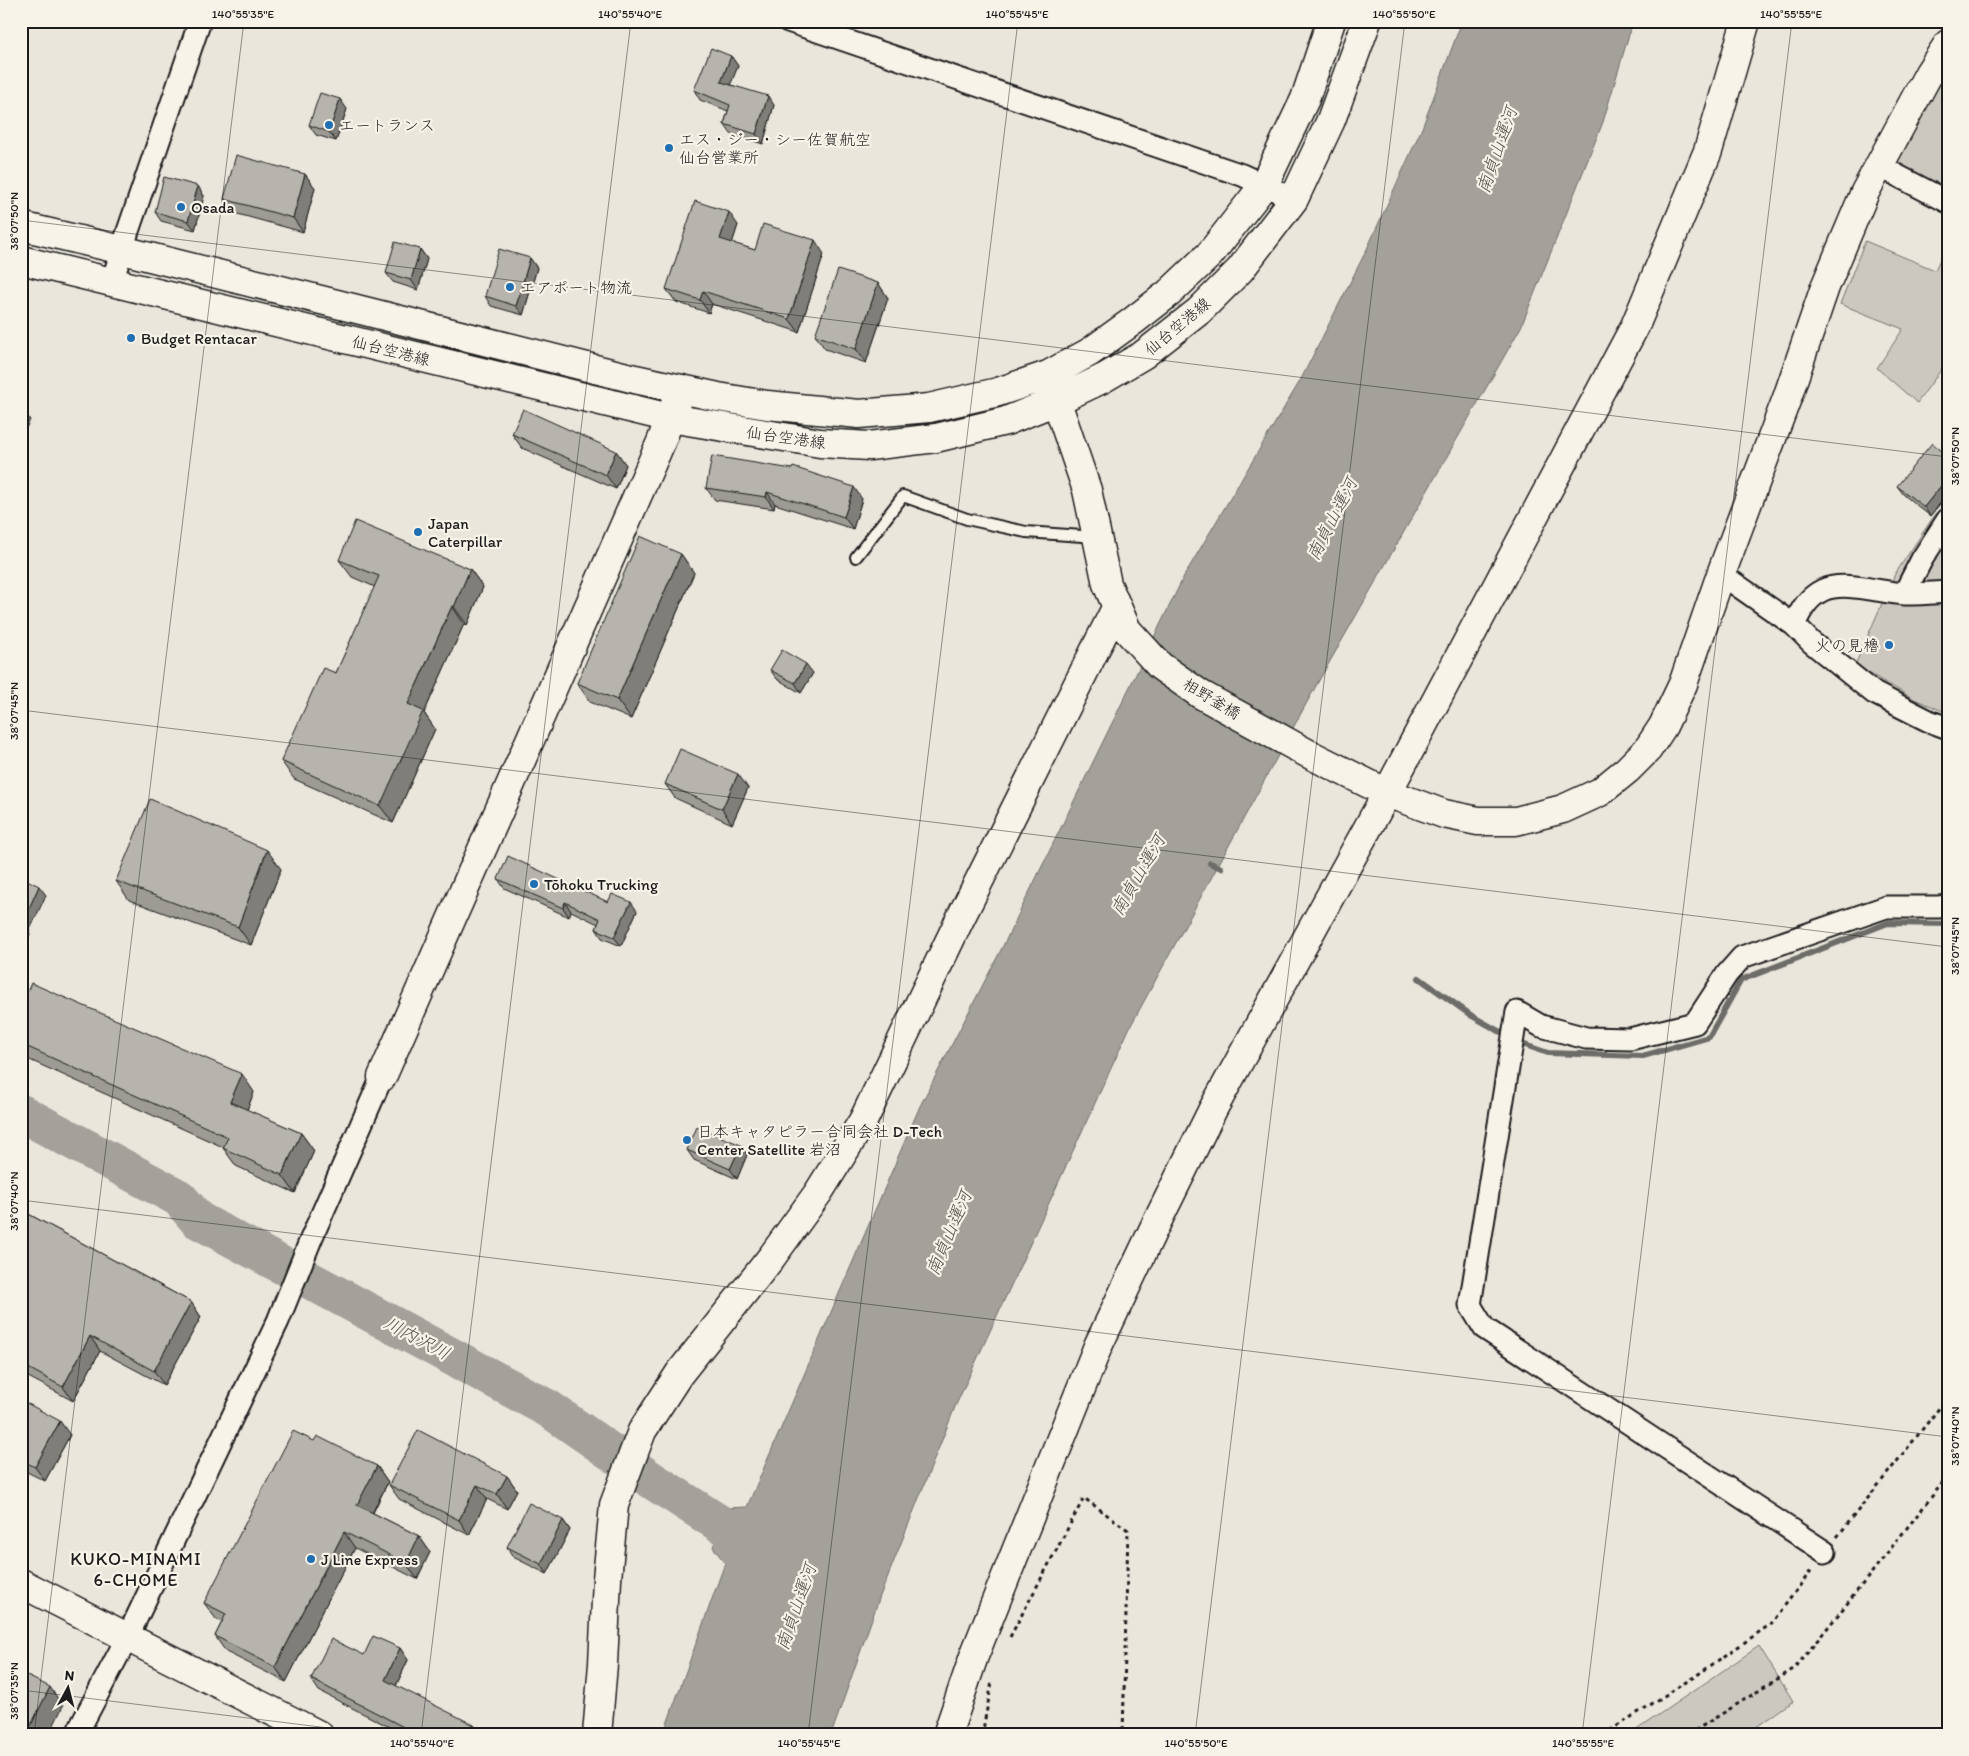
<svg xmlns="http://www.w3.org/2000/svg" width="1969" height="1756" viewBox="0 0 1969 1756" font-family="Itim,'Klee One',sans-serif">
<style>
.green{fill:#ccc8c0;stroke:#74726e}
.water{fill:#a3a19a;stroke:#6d6c68}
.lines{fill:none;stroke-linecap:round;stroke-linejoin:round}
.stream{stroke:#6d6c68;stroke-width:6}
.river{stroke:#a3a19a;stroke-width:38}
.lane-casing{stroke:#1c1c1c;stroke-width:14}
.street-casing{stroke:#1c1c1c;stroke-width:25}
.secondary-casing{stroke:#1c1c1c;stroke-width:31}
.primary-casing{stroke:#1c1c1c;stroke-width:31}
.path{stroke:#1c1c1c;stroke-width:3;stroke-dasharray:4 4;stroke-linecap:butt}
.lane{stroke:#f7f3e8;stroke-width:10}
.street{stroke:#f7f3e8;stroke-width:21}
.secondary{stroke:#f7f3e8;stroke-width:28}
.primary{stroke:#f7f3e8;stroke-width:28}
.wall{fill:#9d9b94;stroke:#1c1c1c}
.shaded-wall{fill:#7f7e78;stroke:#1c1c1c}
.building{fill:#b6b4ac;stroke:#1c1c1c}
.ticks{fill:none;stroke:#1c1c1c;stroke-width:1;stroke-opacity:0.45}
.poi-dot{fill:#1f6fb2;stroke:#f7f3e8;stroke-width:2}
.labels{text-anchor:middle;stroke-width:4.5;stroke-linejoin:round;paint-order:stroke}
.poi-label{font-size:16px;fill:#1c1c1c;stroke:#f7f3e8;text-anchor:start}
.street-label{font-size:16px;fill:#1c1c1c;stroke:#f7f3e8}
.water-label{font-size:18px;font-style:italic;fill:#52514e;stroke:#f7f3e8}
.neighbourhood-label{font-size:18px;letter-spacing:1px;fill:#1c1c1c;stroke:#f7f3e8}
.neatline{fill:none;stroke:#1c1c1c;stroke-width:2}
.ticks-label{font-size:12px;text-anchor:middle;fill:#1c1c1c}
</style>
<rect width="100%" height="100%" fill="#eae6dc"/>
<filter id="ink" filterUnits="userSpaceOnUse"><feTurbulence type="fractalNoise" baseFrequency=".02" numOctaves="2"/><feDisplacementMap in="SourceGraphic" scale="10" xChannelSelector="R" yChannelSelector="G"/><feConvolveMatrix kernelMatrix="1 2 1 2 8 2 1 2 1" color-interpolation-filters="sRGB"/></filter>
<g filter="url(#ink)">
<path class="green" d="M 1948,69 L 1948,211 L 1885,180 L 1902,146 Z
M 1865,241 L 1935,270 L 1948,242 L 1948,360 L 1917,403 L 1877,368 L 1903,329 L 1840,304 Z
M 1948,499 L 1948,713 L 1914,699 L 1855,665 L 1895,574 L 1932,519 Z
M 1759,1646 L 1793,1701 L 1745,1735 L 1629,1735 Z"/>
<path class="water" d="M 1462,21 L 1633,21 L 1603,122 L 1521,327 L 1317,684 L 1130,1027 L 955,1407 L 880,1596 L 831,1735 L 663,1735 L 725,1563 L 713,1547 L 727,1508 L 747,1507 L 920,1106 L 1003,946 L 1184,576 L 1300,381 L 1366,251 L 1422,128 Z"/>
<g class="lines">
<path class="stream" d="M 1210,863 L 1221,868
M 1419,978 L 1472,1016 L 1522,1044 L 1548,1053 L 1643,1056 L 1709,1037 L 1741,980 L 1888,923 L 1948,924"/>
<path class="river" d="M 21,1113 L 179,1198 L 198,1220 L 549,1409 L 653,1481 L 764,1552"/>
<g class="lane-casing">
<path id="lane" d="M 856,557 L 903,496 L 967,519 L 1026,532 L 1096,537"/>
</g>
<g class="street-casing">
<path id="street" d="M 788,21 L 1242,175 L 1294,199
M 1879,166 L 1948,202
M 112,282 L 128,231 L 200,21
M 1721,574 L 1794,625 L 1811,642 L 1874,693 L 1929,721 L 1948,728
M 1904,594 L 1922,559 L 1948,519
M 1794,625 C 1801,610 1808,597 1823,590 C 1844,580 1882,593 1905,594 C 1919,594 1933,593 1948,592
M 1825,1552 L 1484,1328 L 1470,1305 L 1517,1012 L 1541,1026 L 1586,1038 L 1630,1039 L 1695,1023 L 1727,974 L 1742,957 L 1886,907 L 1938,907 L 1948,906
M 76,1735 L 127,1638 L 278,1321 L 311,1239 L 382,1077"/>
</g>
<g class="secondary-casing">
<path id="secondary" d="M 1049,379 L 1087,490 L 1107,584 L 1127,630 L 1160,666 L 1200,694 L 1307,753 L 1387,793 L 1444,814 L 1478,821 L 1516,821 L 1563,809 L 1600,792 L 1627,770 L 1648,749 L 1663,726 L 1683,684 L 1721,574 L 1787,398 L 1825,287 L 1865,192 L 1929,73 L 1948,44
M 382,1077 L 661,442 L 681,389
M 21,1583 L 319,1735
M 597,1735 L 603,1664 L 607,1579 L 614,1505 L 642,1431 L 679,1374 L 771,1258 L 818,1193 L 863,1121 L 960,919 L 1117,606
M 947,1735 L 974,1656 L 1098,1346 L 1154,1228 L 1213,1109 L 1387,793 L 1635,326 L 1708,151 L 1746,21"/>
</g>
<g class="primary-casing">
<path id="primary" d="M 21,226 L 122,250 L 635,379 L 718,397 L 767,405 L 859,414 L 929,408 L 998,392 L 1048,375 L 1090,352 L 1133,321 L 1169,293 L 1210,254 L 1264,185 L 1305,99 L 1331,21
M 21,260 L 670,418 L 820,443 L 869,446 L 936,438 L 1006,421 L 1056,401 L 1104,378 L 1143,355 L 1199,311 L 1240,270 L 1294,199 L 1331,120 L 1367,21"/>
</g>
<path class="path" d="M 1837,1537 L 1948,1397
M 1010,1637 L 1084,1498 L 1128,1530 L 1123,1735
M 982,1735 L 992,1682
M 1603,1735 L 1697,1675 L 1771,1624 L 1813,1568
M 1688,1735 L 1795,1668 L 1850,1600 L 1948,1476"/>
<use href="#lane" class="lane"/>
<use href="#street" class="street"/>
<use href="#secondary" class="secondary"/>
<use href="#primary" class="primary"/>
</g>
<path class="wall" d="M 731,56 L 738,66 L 730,84 L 774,105 L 763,144 L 731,134 L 724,124 L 728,111 L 700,100 L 694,90 Z
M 347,109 L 336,141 L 316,135 L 309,125 Z
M 305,174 L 315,188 L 303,232 L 234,213 L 224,199 Z
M 198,186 L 204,196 L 195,230 L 161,221 L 155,212 Z
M 738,225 L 732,243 L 755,250 L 824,254 L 799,332 L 712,304 L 709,313 L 676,302 L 666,289 Z
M 420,249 L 427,259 L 418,290 L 393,282 L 386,273 Z
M 530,258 L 537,268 L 523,315 L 491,306 L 485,296 Z
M 878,283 L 888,298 L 866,363 L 825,349 L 815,335 Z
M 512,434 L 616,451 L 626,465 L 616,489 L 522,448 Z
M 1948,456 L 1948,494 L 1930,516 L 1904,495 L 1897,486 Z
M 792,469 L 862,499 L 853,529 L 775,504 L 774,509 L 715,500 L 706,488 Z
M 681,554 L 694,573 L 631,719 L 590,702 L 577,683 Z
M 339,560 L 470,569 L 483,587 L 467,625 L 464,624 L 424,713 L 435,729 L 393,823 L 294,779 L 281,761 L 336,673 L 375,587 L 352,577 Z
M 770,670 L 813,673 L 801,693 L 777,679 Z
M 665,784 L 748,788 L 732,824 L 675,798 Z
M 281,869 L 251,945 L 129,900 L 116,881 Z
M 498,879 L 608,902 L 637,911 L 621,946 L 602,938 L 596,929 L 598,924 L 571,911 L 569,917 L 504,888 Z
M 21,1006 L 254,1092 L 247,1110 L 301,1133 L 314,1151 L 295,1193 L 236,1166 L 223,1148 L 223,1147 L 21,1056 Z
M 687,1150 L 747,1155 L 737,1179 L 694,1160 Z
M 21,1210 L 191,1302 L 201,1317 L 164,1385 L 100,1351 L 73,1401 L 21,1373 Z
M 21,1400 L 70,1435 L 45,1481 L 21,1469 Z
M 314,1441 L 377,1466 L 388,1482 L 373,1513 L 419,1536 L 430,1552 L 417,1579 L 355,1548 L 286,1682 L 226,1652 L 215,1636 L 222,1622 L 216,1619 L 204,1603 Z
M 507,1476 L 517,1490 L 507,1509 L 487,1499 L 469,1535 L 399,1499 L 389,1485 Z
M 563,1520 L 570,1530 L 547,1574 L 513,1557 L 507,1547 Z
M 400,1648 L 408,1660 L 396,1686 L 481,1735 L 405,1735 L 319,1691 L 311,1679 L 364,1655 Z"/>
<path class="shaded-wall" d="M 731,56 L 738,66 L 728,91 L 721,82 Z
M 768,96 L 774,105 L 763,144 L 756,134 Z
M 340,99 L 347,109 L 336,141 L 329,132 Z
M 305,174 L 315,188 L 303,232 L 293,218 Z
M 198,186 L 204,196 L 195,230 L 188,221 Z
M 729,212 L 738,225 L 729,253 L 720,239 Z
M 815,240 L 824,254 L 799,332 L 789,319 Z
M 420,249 L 427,259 L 418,290 L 411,280 Z
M 530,258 L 537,268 L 523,315 L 516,306 Z
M 878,283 L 888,298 L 866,363 L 856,349 Z
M 703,291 L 712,304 L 709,313 L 700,300 Z
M 21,408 L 30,420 L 21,438 Z
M 616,451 L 626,465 L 616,489 L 606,475 Z
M 1948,477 L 1948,494 L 1930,516 L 1924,507 Z
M 854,487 L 862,499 L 853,529 L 844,517 Z
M 767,492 L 775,504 L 774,509 L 766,497 Z
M 681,554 L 694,573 L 631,719 L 617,700 Z
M 470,569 L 483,587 L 467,625 L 454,607 Z
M 452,606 L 464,624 L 424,713 L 435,729 L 393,823 L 380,806 L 408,704 Z
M 806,664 L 813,673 L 801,693 L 795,683 Z
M 738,774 L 748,788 L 732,824 L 722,809 Z
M 267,850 L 281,869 L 251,945 L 238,927 Z
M 39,886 L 46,895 L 29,932 L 30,934 L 21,955 L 22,924 Z
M 565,902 L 571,911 L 569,917 L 563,908 Z
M 631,902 L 637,911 L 621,946 L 614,937 Z
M 242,1074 L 254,1092 L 243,1120 L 230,1102 Z
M 301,1133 L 314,1151 L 295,1193 L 282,1175 Z
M 741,1145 L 747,1155 L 737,1179 L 730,1169 Z
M 191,1302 L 201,1317 L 164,1385 L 154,1371 Z
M 90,1336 L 100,1351 L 73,1401 L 63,1387 Z
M 60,1421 L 70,1435 L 45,1481 L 35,1467 Z
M 377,1466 L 388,1482 L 368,1521 L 357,1505 Z
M 507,1476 L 517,1490 L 507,1509 L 497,1494 Z
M 477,1485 L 487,1499 L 469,1535 L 459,1520 Z
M 563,1520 L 570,1530 L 547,1574 L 541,1564 Z
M 344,1532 L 355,1548 L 286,1682 L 275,1667 Z
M 419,1536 L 430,1552 L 417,1579 L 406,1563 Z
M 400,1648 L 408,1660 L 393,1692 L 385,1680 Z
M 50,1687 L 63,1706 L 49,1735 L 26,1735 Z
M 474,1725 L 481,1735 L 469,1735 Z"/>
<path class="building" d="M 711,48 L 731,56 L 721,82 L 768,96 L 756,134 L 724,124 L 730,105 L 694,90 Z
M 320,93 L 340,99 L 329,132 L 309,125 Z
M 236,155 L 305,174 L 293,218 L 224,199 Z
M 164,177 L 198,186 L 188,221 L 155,212 Z
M 695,201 L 729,212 L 720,239 L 755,250 L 763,224 L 815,240 L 789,319 L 703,291 L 700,300 L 666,289 Z
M 395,242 L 420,249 L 411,280 L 386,273 Z
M 499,249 L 530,258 L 516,306 L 485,296 Z
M 838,270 L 878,283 L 856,349 L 815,335 Z
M 1948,393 L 1948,399 L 1945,397 Z
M 523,409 L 616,451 L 606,475 L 512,434 Z
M 1932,443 L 1948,456 L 1948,477 L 1924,507 L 1897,486 Z
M 712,456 L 792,469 L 793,467 L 854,487 L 844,517 L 767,492 L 766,497 L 706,488 Z
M 355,521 L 470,569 L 454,607 L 452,606 L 408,704 L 423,711 L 380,806 L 281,761 L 323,668 L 336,673 L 379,576 L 339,560 Z
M 640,536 L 681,554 L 617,700 L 577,683 Z
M 782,650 L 806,664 L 795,683 L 770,670 Z
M 680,749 L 738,774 L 722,809 L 665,784 Z
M 150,799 L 267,850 L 238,927 L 116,881 Z
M 508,856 L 608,902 L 612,894 L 631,902 L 614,937 L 596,929 L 600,919 L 565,902 L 563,908 L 498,879 Z
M 21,877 L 39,886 L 22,924 L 23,924 L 21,929 Z
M 31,983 L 242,1074 L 230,1102 L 301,1133 L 282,1175 L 223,1148 L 228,1137 L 21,1044 L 21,1006 Z
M 697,1127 L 741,1145 L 730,1169 L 687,1150 Z
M 21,1210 L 191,1302 L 154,1371 L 90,1336 L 63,1387 L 21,1364 Z
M 21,1400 L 60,1421 L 35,1467 L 21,1460 Z
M 418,1430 L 507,1476 L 497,1494 L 477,1485 L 459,1520 L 389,1485 Z
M 293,1431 L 314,1441 L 317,1436 L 377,1466 L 357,1505 L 419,1536 L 406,1563 L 344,1532 L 275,1667 L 215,1636 L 226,1614 L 204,1603 Z
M 529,1503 L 563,1520 L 541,1564 L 507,1547 Z
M 373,1636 L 400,1648 L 385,1680 L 474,1725 L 469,1735 L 419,1735 L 311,1679 L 331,1639 L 364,1655 Z
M 21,1673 L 50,1687 L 26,1735 L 21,1735 Z"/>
</g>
<path class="ticks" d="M 21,220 L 1948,457M 21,710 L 1948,947M 21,1200 L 1948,1437M 21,1690 L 385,1735M 34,1735 L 244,21M 421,1735 L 631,21M 808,1735 L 1018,21M 1195,1735 L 1405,21M 1582,1735 L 1792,21"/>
<g class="poi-dot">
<circle cx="329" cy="125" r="5"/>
<circle cx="669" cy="148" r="5"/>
<circle cx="181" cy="207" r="5"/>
<circle cx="510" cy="287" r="5"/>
<circle cx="131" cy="338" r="5"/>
<circle cx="418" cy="532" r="5"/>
<circle cx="1889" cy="645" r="5"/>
<circle cx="534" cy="884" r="5"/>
<circle cx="687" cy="1140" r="5"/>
<circle cx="311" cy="1559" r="5"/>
</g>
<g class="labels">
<g class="poi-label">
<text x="339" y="131">エートランス</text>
<text x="679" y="145">エス・ジー・シー佐賀航空<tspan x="679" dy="18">仙台営業所</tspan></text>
<text x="191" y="213">Osada</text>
<text x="520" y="293">エアポート物流</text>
<text x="141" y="344">Budget Rentacar</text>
<text x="428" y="529">Japan<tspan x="428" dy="18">Caterpillar</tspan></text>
<text x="1879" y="651" text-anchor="end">火の見櫓</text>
<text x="544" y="890">Tōhoku Trucking</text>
<text x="697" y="1137">日本キャタピラー合同会社 D-Tech<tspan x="697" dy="18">Center Satellite 岩沼</tspan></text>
<text x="321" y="1565">J Line Express</text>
</g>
<g class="street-label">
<text transform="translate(1177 326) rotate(-40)" y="6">仙台空港線</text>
<text transform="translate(391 350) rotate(14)" y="6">仙台空港線</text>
<text transform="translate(786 437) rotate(8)" y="6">仙台空港線</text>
<text transform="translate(1212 698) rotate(31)" y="6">相野釜橋</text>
</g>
<g class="water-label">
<text transform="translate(1497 150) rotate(-71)" y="6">南貞山運河</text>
<text transform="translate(1332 519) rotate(-63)" y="6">南貞山運河</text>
<text transform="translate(1138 875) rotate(-60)" y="6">南貞山運河</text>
<text transform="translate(949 1233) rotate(-67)" y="6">南貞山運河</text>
<text transform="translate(417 1338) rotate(28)" y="6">川内沢川</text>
<text transform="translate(796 1607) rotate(-71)" y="6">南貞山運河</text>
</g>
<g class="neighbourhood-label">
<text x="136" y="1565">KUKO-MINAMI<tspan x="136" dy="21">6-CHOME</tspan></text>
</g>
</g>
<rect width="1969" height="1756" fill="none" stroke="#f7f3e8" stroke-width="55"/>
<g transform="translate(68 1688) rotate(7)" stroke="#f7f3e8" stroke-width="4" paint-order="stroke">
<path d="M0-4L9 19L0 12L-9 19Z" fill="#1c1c1c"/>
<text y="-8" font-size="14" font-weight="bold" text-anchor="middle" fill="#1c1c1c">N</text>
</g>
<rect x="28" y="28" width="1914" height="1700" class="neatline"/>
<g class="ticks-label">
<text x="243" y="18">140°55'35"E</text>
<text x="630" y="18">140°55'40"E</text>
<text x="1017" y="18">140°55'45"E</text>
<text x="1404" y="18">140°55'50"E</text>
<text x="1791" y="18">140°55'55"E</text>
<text transform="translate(14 221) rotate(-90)" y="4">38°07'50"N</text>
<text transform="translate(1955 456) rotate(-90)" y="4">38°07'50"N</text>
<text transform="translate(14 711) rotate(-90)" y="4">38°07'45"N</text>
<text transform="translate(1955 946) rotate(-90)" y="4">38°07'45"N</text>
<text transform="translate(14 1201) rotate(-90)" y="4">38°07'40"N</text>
<text transform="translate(1955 1436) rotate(-90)" y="4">38°07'40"N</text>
<text transform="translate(14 1691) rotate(-90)" y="4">38°07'35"N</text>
<text x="422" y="1747">140°55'40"E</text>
<text x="809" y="1747">140°55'45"E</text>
<text x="1196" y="1747">140°55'50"E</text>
<text x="1583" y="1747">140°55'55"E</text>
</g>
</svg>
